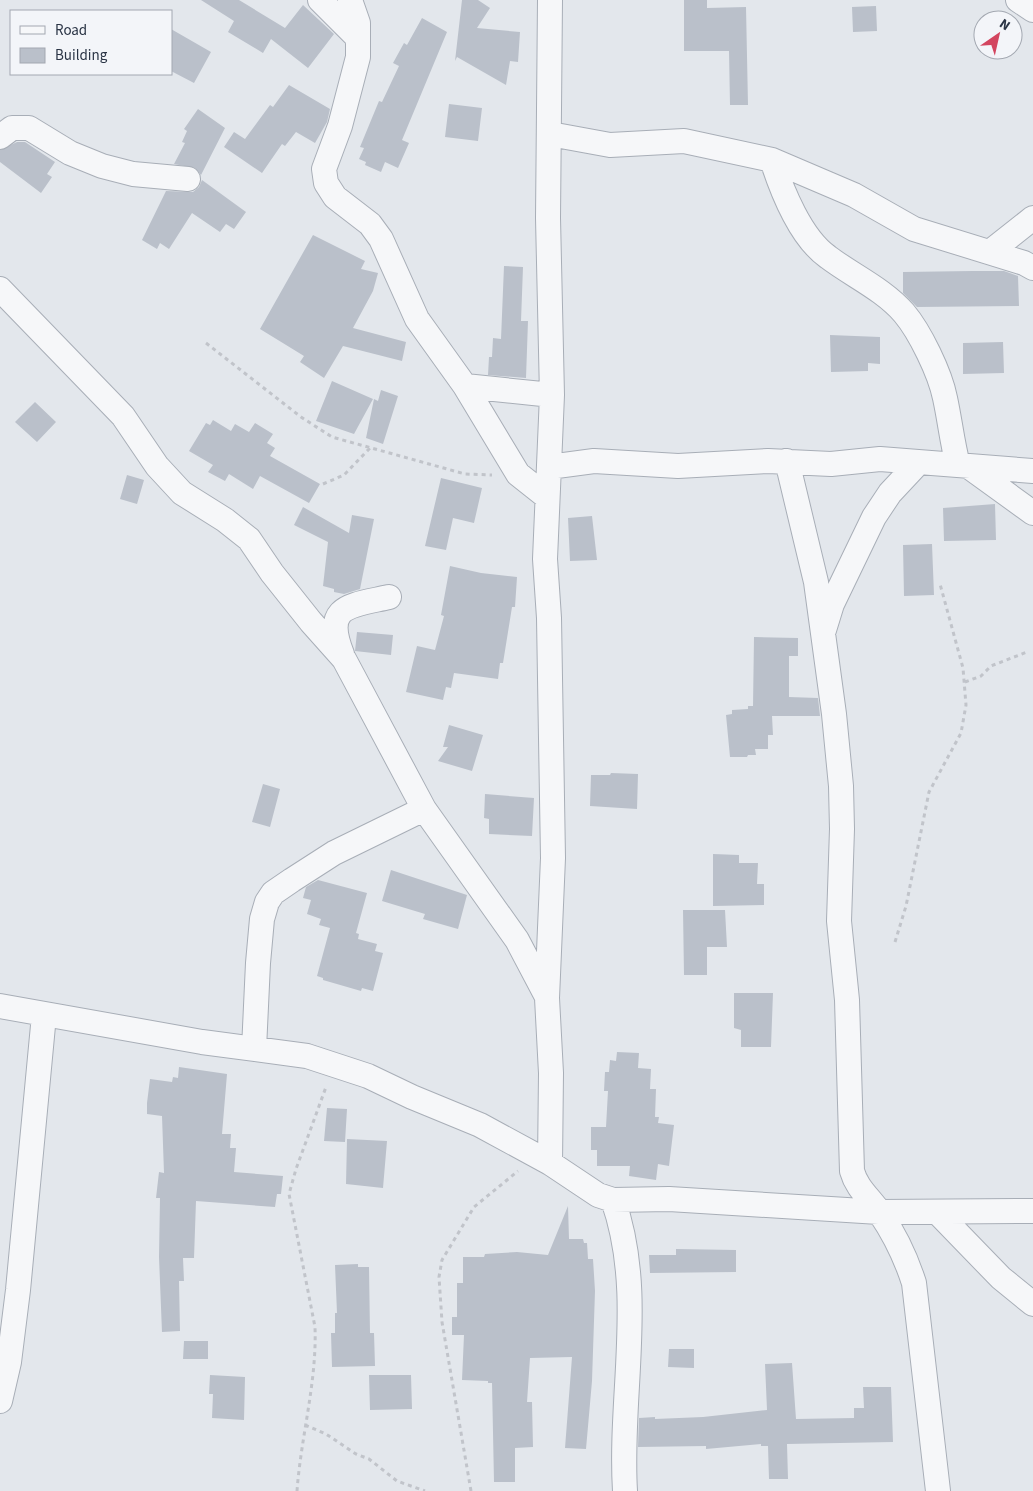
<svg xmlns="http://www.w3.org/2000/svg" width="1033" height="1491" viewBox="0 0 1033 1491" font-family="'Source Sans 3',sans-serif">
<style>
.building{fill:#bac0ca}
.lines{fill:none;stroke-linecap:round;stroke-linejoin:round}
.street-casing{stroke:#a8aeb7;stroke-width:26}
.path{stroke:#c1c4ca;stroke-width:3;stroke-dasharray:4 4;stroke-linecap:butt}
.street{stroke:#f6f7f9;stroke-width:24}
</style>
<rect width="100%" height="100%" fill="#e3e7ec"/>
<path class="building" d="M 201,0 L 239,0 L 285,28 L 303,5 L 334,34 L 308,68 L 271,39 L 263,53 L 228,32 L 234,21 Z
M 462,0 L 478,0 L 490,8 L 477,28 L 520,32 L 518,62 L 510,61 L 506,85 L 457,57 L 455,61 Z
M 684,0 L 707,0 L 707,8 L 746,7 L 748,105 L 730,105 L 729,51 L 684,51 Z
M 876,6 L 877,31 L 853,32 L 852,7 Z
M 422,18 L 447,32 L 402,140 L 409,143 L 398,168 L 385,162 L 381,172 L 365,165 L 366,162 L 359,159 L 364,148 L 360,147 L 379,101 L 382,102 L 399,66 L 393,63 L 404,43 L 407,45 Z
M 171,29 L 211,52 L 194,83 L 171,71 Z
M 289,85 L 330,109 L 327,122 L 315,143 L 296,132 L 285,146 L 282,144 L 262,173 L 224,147 L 234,132 L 245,139 L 270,105 L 273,107 Z
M 449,104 L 482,108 L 478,141 L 445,137 Z
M 198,109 L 225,128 L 201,175 L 195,168 L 174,164 L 185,143 L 182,142 L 187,131 L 184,129 Z
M 17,142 L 25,142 L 55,162 L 47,174 L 52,177 L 41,193 L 0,162 L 0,150 Z
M 202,180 L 246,212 L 234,229 L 226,224 L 220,232 L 192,213 L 169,249 L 160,243 L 157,249 L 142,240 L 166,191 L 193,192 L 199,187 Z
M 313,235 L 365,261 L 361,269 L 378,273 L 373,291 L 353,328 L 406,342 L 402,361 L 343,346 L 324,378 L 300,362 L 304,356 L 260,329 Z
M 504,266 L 523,267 L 521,321 L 528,321 L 526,378 L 488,375 L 489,357 L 492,357 L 493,338 L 501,339 Z
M 972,271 L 1004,271 L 1018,276 L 1019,306 L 917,307 L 903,293 L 903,272 Z
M 830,335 L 880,337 L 880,364 L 868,363 L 868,371 L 831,372 Z
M 1003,342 L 1004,373 L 963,374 L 963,343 Z
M 332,381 L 373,399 L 354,434 L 316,421 Z
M 381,390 L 398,396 L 383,444 L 366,438 L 374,399 L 378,401 Z
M 35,402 L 56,422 L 37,442 L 15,422 Z
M 213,420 L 231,431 L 235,424 L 249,432 L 255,423 L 273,434 L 267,443 L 275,448 L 270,456 L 320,484 L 309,503 L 260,476 L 253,489 L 229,474 L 225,481 L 208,472 L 213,465 L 189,451 L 206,423 L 210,425 Z
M 127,475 L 144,480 L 137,504 L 120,499 Z
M 441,478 L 482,488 L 474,523 L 453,518 L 446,550 L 425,546 Z
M 995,504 L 996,540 L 944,541 L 943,508 Z
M 303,507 L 349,533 L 352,515 L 374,519 L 360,589 L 344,594 L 334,592 L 334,589 L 323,586 L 328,542 L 294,525 Z
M 592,516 L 597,560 L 570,561 L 568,518 Z
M 932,544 L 934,595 L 904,596 L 903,545 Z
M 450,566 L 481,573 L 517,577 L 515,607 L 512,607 L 503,663 L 500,663 L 498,679 L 454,673 L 451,688 L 446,687 L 443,700 L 406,692 L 417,646 L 435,650 L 444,616 L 441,615 Z
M 357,632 L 393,635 L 391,655 L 355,651 Z
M 754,637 L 798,638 L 798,656 L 789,656 L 789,697 L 818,698 L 820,716 L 772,716 L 773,735 L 768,735 L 768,749 L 755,749 L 756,755 L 748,755 L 747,757 L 730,757 L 726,715 L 732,714 L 732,710 L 748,709 L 748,706 L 753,706 Z
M 449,725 L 483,735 L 472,771 L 438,761 L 448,747 L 443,747 Z
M 611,773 L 638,774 L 637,809 L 590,806 L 591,775 L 610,775 Z
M 263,784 L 280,789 L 270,827 L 252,822 Z
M 485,794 L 534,798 L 532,836 L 489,834 L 489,819 L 484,818 Z
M 713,854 L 739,855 L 739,863 L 758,863 L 757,884 L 764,884 L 764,905 L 713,906 Z
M 391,870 L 467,895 L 458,929 L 423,919 L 425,914 L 382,901 Z
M 318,880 L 367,893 L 356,933 L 359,934 L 358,939 L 377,944 L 375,951 L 383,953 L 373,991 L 362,988 L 361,991 L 323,980 L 323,978 L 317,976 L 330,928 L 319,925 L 321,919 L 307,914 L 311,900 L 303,898 L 306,887 Z
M 683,910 L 725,910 L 727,947 L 707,947 L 707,975 L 684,975 Z
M 734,993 L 773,993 L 771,1047 L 741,1047 L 741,1030 L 734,1028 Z
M 617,1052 L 639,1053 L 638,1068 L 651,1069 L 650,1089 L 656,1089 L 655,1117 L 659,1117 L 658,1123 L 674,1125 L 669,1166 L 658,1164 L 656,1180 L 629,1176 L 630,1166 L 597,1166 L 597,1150 L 591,1150 L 591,1127 L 606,1127 L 608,1091 L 604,1091 L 605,1072 L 609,1072 L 610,1060 L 616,1061 Z
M 179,1067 L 227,1074 L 222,1134 L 231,1134 L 230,1148 L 236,1148 L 234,1172 L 283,1176 L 281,1194 L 277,1194 L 275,1207 L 196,1201 L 194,1258 L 183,1258 L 184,1281 L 179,1281 L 180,1331 L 162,1332 L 159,1257 L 160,1198 L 156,1198 L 159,1172 L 164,1173 L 162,1116 L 147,1114 L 147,1103 L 150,1079 L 172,1082 L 173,1077 L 178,1078 Z
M 327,1108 L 347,1109 L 345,1142 L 324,1141 Z
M 347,1139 L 387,1141 L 383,1188 L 346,1184 Z
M 568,1206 L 569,1239 L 583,1239 L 584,1243 L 587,1243 L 588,1259 L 593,1259 L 595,1291 L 592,1381 L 586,1449 L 565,1448 L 572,1357 L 530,1358 L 527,1402 L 532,1402 L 533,1447 L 515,1448 L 515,1482 L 494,1482 L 492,1383 L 488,1383 L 488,1381 L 462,1380 L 464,1335 L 452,1335 L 452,1317 L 457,1317 L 457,1283 L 463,1283 L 463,1257 L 484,1257 L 485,1254 L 517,1252 L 548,1255 Z
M 676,1249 L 736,1250 L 736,1272 L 650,1273 L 649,1255 L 676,1255 Z
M 358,1264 L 358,1267 L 369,1267 L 370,1333 L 374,1333 L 375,1366 L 332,1367 L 331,1333 L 335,1333 L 335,1313 L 337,1313 L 335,1265 Z
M 184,1341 L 208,1341 L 208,1359 L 183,1359 Z
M 669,1349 L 694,1349 L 694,1368 L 668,1367 Z
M 792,1363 L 796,1419 L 854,1418 L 854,1408 L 864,1408 L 863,1387 L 891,1387 L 893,1442 L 787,1444 L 788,1479 L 769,1479 L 768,1446 L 761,1446 L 761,1444 L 706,1449 L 706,1446 L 638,1447 L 639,1418 L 655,1417 L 655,1419 L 703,1417 L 767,1410 L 765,1364 Z
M 210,1375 L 245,1377 L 244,1420 L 212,1418 L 213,1394 L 209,1394 Z
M 369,1375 L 411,1375 L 412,1409 L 370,1410 Z"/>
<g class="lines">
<g class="street-casing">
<path id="street" d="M 320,0 L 358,38
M 350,0 L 358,23 L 358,57 L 340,126 L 324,169 L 326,183 L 335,197 L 370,224 L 381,239 L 417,319 L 465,386 L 518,474 L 547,497
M 550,0 L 548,218 L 552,395 L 545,559 L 549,618 L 553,858 L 547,998 L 551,1073 L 550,1163
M 1018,0 L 1033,10
M 550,134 L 610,145 L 684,141 L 772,160 L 854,195 L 914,229 L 1024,263 L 1033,268
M 0,137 L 12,128 L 29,128 L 70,153 L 102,166 L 133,174 L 188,179
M 772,160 C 782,191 801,238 828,257 C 853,276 883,289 904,313 C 920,332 940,373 945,398 C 950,421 952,442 958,465
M 990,252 L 1033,218
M 0,289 L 123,416 L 157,466 L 182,493 L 225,520 L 249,539 L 272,573 L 311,622 L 344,659 L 424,809 L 517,940 L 547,997
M 465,386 L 552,395
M 787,461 L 816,582 L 834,714 L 841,786 L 842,829 L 839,921 L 847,1000 L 852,1171 C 857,1189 870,1198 880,1213 C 895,1235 906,1258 914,1283 L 938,1491
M 968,466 L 1033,513
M 549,467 L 594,461 L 678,466 L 768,461 L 831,464 L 880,459 L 1033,471
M 824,630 L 832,604 L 874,517 L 890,493 L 919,462
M 342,654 C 323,605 349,606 389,597
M 0,1006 L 202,1042 L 307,1056 L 368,1076 L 412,1097 L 480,1125 L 550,1163 L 598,1195 L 613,1200 L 669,1199 L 879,1212 L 1033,1211
M 254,1049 L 258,963 L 262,919 L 267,902 L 273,893 L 292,880 L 334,853 L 424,809
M 613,1200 C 646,1293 619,1394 625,1491
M 937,1212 L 1001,1278 L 1033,1304
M 0,1401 L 9,1362 L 18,1290 L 44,1015"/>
</g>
<path class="path" d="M 206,343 L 301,417 L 332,437 L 465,474 L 492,475
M 323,484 L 344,475 L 370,448
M 965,682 L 981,676 L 991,666 L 1027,652
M 895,942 L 906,906 L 929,792 L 961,733 L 966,705 L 963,668 L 940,584
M 305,1425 L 326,1434 L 356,1454 L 369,1459 L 397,1481 L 425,1491
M 297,1491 C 301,1436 317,1382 315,1327 L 289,1194 L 296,1169 L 326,1087
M 471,1491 L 442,1322 L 439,1277 L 442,1260 L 474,1207 L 518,1171"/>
<use href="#street" class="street"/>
</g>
<rect x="10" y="10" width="162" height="65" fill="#f3f5f9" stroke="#a3a8b1"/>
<rect x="20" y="26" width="25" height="8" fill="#f6f7f9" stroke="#a3a8b1"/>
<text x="55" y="35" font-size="15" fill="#2a3445">Road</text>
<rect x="20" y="48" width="25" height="15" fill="#bac0ca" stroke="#a3a8b1"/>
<text x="55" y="60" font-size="15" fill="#2a3445">Building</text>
<g transform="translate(998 35) rotate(34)"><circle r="24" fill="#f3f5f9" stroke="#a3a8b1"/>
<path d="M0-4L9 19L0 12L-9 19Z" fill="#d3455f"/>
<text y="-8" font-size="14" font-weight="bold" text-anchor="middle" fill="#2a3445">N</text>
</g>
</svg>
